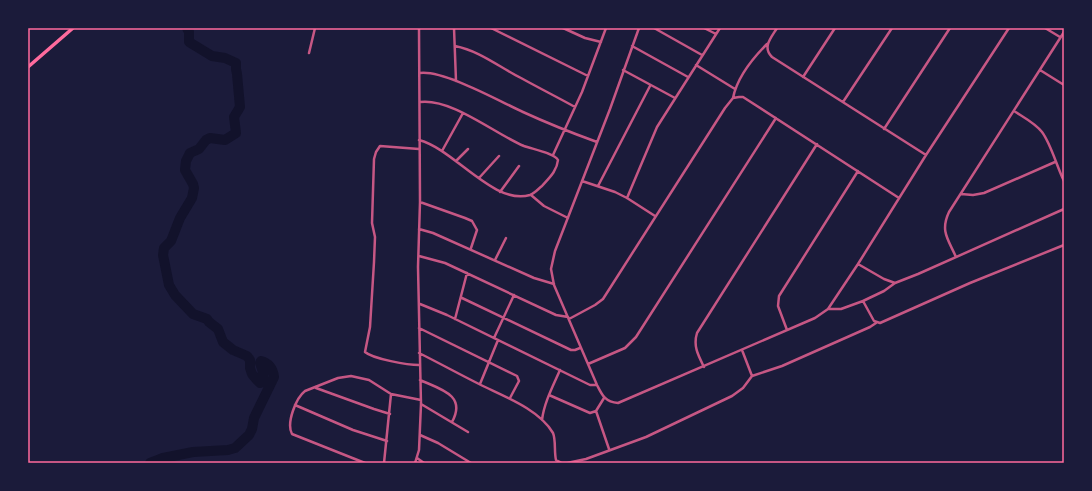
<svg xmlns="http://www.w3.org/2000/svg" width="1092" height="491" viewBox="0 0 1092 491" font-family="Arial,sans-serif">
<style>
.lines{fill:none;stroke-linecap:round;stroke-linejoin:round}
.river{stroke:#12122b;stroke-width:10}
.minor{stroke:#c65784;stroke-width:2.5}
.secondary{stroke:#ff6b9d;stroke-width:3.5}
.neatline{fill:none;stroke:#ff6b9d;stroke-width:1.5}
</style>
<rect width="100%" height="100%" fill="#1b1b3a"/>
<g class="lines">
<path class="river" d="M 150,463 L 163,458 L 193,452 L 228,450 L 235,448 L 249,435 L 252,429 L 254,418 L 274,377 C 273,369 269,363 261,361 L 260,363 C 262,370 265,374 263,382 L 260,383 L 257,380 L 252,374 L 250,368 L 250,360 L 247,356 L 233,350 L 223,342 L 218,329 L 209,322 L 207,319 L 193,314 L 175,295 L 169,285 L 163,255 L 164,248 L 171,241 L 180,218 L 192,198 L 194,188 L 193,184 L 185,170 L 186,161 L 190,153 L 199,149 L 206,140 L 210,138 L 225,140 L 236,133 L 234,117 L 240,107 L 237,74 L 236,69 L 236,63 L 225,58 L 212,56 L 189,42 L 189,32 L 187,28"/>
<path class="minor" d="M 454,28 L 456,81
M 491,28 L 588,76
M 563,28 L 585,38 L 601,42
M 639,28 L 610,109 L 555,251 L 551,269 L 554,285 L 597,385 C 602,395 605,402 618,403 L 815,318 L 828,309 L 858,264 L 926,155 L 1009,28
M 654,28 L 702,55
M 704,28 L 716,34
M 777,28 C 771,38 762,47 772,57 L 926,155
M 1045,28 L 1060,37
M 455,46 C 480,51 499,67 521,78 C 539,88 557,97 575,107
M 632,46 L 688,77
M 309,53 L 315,28
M 696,65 L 735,89
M 623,70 L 675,98
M 1040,70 L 1064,85
M 420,73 C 444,70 499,101 523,112 C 547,123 572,133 597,142
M 803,77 L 835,28
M 733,98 L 739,97 L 743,97 L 899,198
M 733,98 C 737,78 753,58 767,44
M 843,102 L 892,28
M 1014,111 C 1023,117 1035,123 1042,132 C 1051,144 1057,167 1064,181
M 884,129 L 950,28
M 419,140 C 454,149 494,206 530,195 C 535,193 538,189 542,186 C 549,178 557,171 558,160 C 554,153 532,149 524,146 C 495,134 452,98 420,102
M 442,151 L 463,113
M 553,155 L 582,92 L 606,28
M 456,161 L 468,149
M 479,178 L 499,156
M 582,181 L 615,192 L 627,198 L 655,216
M 598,186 L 650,86
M 500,192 L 519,166
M 961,194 L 973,195 L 984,193 L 1055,162
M 531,195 L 544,206 L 568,218
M 627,198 L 657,127 L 720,28
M 420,202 L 465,218 L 472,221 L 477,230 L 471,248
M 419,229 L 433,233 L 534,278 L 554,284
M 419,256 L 445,263 L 556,315 L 568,317
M 956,257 C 948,239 940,231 949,212 L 1064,32
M 495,260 L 506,238
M 858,264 L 884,279 L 895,283 L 918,274 L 1064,209
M 462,298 L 571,350 L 575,350 L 580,348
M 863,301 L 884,291 L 895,283
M 420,304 L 447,315 L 590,385 L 596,385
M 828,309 L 841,309 L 863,301 L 874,321 L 880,323 L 970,283 L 1064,245
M 455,319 L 467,273
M 569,319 L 595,305 L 603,299 L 725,108 L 733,98
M 419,328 L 517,376 L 519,381 L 510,398
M 787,330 L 778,306 L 779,296 L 858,171
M 494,338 L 514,295
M 742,350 L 752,376
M 419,353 C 439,363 459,374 479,384 C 503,396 539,409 553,433 C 556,440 554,452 556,460 L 562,463 L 567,463 L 586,459 L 646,437 L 732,396 L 743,388 L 752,376 L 782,366 L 870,327 L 876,323
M 588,364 L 625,348 L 636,337 L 776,118
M 419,365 C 408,365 373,359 365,352 L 370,327 L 374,262 L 375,237 L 372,223 L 374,159 L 376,152 L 380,146 L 419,149
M 704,367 C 698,355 693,346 697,333 L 817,144
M 420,380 C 440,389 467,395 452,422
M 480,384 L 498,340
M 316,388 L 374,409 L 390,414
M 549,395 L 590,413 L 596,411 L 604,398
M 421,404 L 468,432
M 295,405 L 353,430 L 387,441
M 596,411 L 609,449
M 542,420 C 544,403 553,386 560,370
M 420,435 L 438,443 L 471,463
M 417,458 L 424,463
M 365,463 L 292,434 C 286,423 296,398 305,391 L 338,378 L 351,376 L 369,380 L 391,394 L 421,400
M 384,463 L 391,394
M 415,463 L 419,450 L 421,404 L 418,267 L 420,202 L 419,28"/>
<path class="secondary" d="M 28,67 L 73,28"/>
</g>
<rect width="1092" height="491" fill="none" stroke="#1b1b3a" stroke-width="58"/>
<rect x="29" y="29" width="1034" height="433" class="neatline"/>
</svg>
